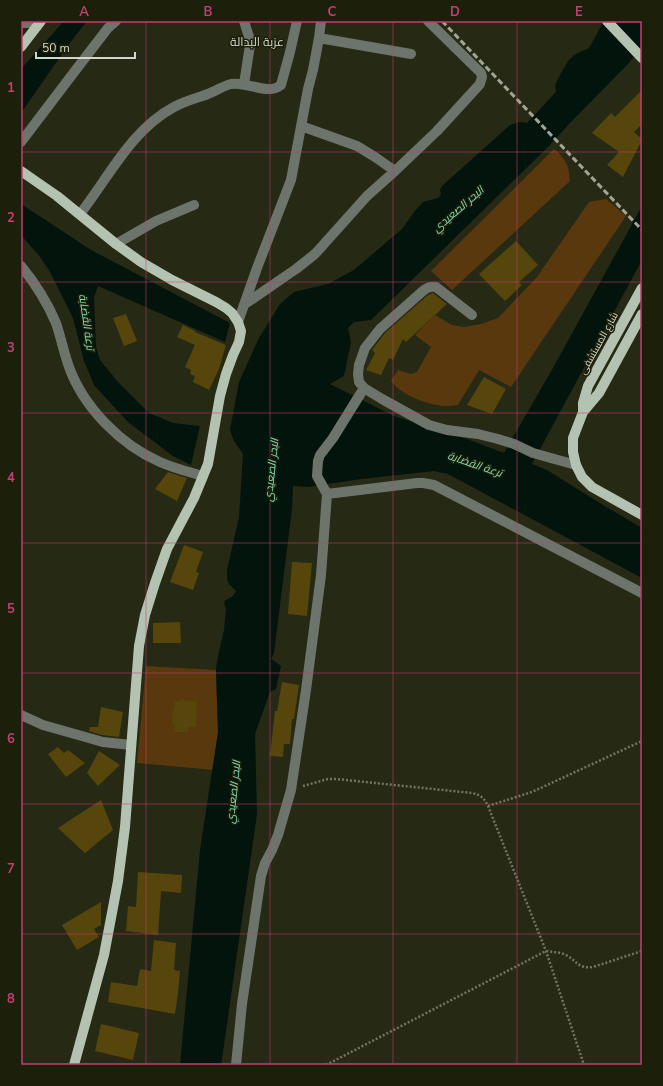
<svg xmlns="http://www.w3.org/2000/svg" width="663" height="1086" viewBox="0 0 663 1086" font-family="'Nunito Sans',Cairo,sans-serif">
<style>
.green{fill:#5a380e}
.water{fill:#03140d}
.building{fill:#56460c}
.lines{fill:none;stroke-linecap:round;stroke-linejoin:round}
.path{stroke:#727564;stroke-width:2.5;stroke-dasharray:2 2;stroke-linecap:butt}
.minor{stroke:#6d746b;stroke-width:10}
.major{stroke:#b4c3b1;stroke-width:10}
.rail{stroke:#a2a596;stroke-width:3;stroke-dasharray:6 3;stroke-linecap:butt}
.grid{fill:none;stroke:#c53e71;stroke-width:1;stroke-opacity:0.55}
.labels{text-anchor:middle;stroke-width:3;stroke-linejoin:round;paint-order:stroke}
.street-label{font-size:10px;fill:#d3d6c9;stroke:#1c1f0a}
.water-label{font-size:11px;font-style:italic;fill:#80dbb3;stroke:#1c1f0a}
.quarter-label{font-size:12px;fill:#d3d6c9;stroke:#1c1f0a}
.neatline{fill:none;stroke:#c53e71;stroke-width:1.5}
.grid-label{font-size:13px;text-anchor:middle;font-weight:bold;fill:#c53e71}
</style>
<rect width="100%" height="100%" fill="#262914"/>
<path class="green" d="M 554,149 C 566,159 569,165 570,181 L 452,290 L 431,271 Z
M 606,199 L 626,216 L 511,387 L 479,370 L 458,405 C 440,409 418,401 403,392 C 398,389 395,385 391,381 L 398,370 L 411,374 L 417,372 L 431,347 L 415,335 L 435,315 L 452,325 L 464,327 L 481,324 L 498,318 L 537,277 L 589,202 Z
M 146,666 L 216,670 L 218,732 L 214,770 L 137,763 Z"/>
<path class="water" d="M 64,21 L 87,21 L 69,44 L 21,113 L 21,69 Z
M 604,21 L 642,21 L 642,46 L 628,64 L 569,124 L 549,146 L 371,320 L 354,322 L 348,328 L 351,342 L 344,376 L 330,384 L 394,416 L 467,439 L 504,453 L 553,368 L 642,206 L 642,260 L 532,464 L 547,470 L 603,505 L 642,528 L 642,578 L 448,474 L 434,471 L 361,479 L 308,487 L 293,486 L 292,509 L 274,653 L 271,659 L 281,666 L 276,689 L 270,692 L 255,734 L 257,814 L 223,1052 L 221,1065 L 180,1065 L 200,850 L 218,732 L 216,670 L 217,661 L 224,630 L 226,608 C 224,605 224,604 225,600 C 229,599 234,596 236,591 C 227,581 227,585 227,570 L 239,517 L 243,454 L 234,441 L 230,430 L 239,382 L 259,338 L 280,304 L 294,292 L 328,284 L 354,270 L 402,229 L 414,212 L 423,202 L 438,198 L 441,194 L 440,190 L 442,186 L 510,125 L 520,122 L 527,123 L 556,92 L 555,85 L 561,73 L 568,61 L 574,55 L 589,48 Z
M 21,204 L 91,250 L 230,323 L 225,342 L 98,286 L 94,297 L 96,347 L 100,360 L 118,382 L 149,413 L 173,423 L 200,426 L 191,465 L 173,456 L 128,422 L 94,385 L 84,361 L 73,318 L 49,270 L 40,257 L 21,235 Z"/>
<path class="building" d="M 642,90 L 642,124 L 634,132 L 642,139 L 642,140 L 623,177 L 607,165 L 619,152 L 592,133 L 611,113 L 615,117 Z
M 516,241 L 538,265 L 519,282 L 522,285 L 505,301 L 479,274 Z
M 433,293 L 447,304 L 406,342 L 403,339 L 393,360 L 389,358 L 381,375 L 366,370 L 375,353 L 372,350 L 385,333 L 428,295 Z
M 126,314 L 137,341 L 124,346 L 113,318 Z
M 183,325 L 195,331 L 195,332 L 226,345 L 219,369 L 209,390 L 193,382 L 195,376 L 190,374 L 191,370 L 185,367 L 195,345 L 177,337 Z
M 484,377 L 506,389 L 492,414 L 467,405 Z
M 168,472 L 187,478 L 177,501 L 155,489 Z
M 184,545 L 203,552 L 196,572 L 199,573 L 193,590 L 170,582 Z
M 292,562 L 312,563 L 307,616 L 288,614 Z
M 180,622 L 181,643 L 153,643 L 153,623 Z
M 282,682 L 299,685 L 294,719 L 292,719 L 290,744 L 284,744 L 283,757 L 270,756 L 275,711 L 277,711 Z
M 180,700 L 197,701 L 196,727 L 188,727 L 188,732 L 174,732 L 175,725 L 172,725 L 173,710 L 174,710 L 175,701 L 180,702 Z
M 101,707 L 123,712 L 119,737 L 102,735 L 89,731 L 90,727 L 98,727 Z
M 58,747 L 64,753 L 68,750 L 85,763 L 66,777 L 48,754 Z
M 99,751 L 120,765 L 98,786 L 87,773 Z
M 101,800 L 113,830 L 85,853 L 58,828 Z
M 138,872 L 182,875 L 181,893 L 161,891 L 158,935 L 126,931 L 128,906 L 136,907 Z
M 101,902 L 101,925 L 94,929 L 99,937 L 77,950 L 62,925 Z
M 154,940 L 176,943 L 174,970 L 180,971 L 178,993 L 175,1014 L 108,1002 L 111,982 L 137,986 L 140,969 L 151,971 Z
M 101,1024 L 139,1033 L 133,1060 L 95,1051 Z"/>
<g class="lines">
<path class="path" d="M 303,786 L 328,779 L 336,779 L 472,793 C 481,795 484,798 488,806 L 546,951 L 584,1065
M 488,806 L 532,792 L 642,741
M 326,1065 L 546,951 C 553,952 560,952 566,955 C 577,961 578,969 593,967 L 642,951"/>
<path class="minor" d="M 244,21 L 249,37 L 250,45 L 244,84
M 21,23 L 39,23
M 319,38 L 411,54
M 301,126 L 357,146 L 375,157 L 395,171
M 21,142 L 78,67 L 108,28 L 116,21
M 80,214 C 109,177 131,130 174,107 C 185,101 197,98 208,94 C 216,91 223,86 231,84 C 247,81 268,96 281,85 L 290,52 L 297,21
M 116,244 L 156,221 L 194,205
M 21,266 C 35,283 47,302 56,323 C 61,338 64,353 69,367 C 84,408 121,445 160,462 C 173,468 189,472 203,476
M 245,304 L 296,269 L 315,254 L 367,196 L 395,171 L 437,131 L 480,84 L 482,77 L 481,73 L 428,21
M 472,315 L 436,287 C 431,286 428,287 424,290 L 380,329 L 365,348 L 359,365 L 358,374 L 359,382 L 364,388 L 382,399 L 429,425 L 447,430 L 478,434 L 498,439 L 514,444 L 533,453 L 576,465
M 238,322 L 257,268 L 291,180 L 308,89 L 313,70 L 319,38 L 321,21
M 327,494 L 417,483 L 423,483 L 434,485 L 642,593
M 21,715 L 43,725 L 103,742 L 131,745
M 236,1065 L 242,1004 L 261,876 L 265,863 L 272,850 L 278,835 L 291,790 L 306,690 L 321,575 L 327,494 L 317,476 L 318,461 L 320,455 L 333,438 L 364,388"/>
<path class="major" d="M 607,21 L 642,58
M 21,47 L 41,21
M 21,171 L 57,196 L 116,244 L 141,262 L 172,280 L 216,302 L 226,308 L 232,313 L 238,322 L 241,331 L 239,342 L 233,355 L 226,374 L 220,396 L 208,464 L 194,498 L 167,549 L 155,583 L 145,615 L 139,646 L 125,827 L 118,881 L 104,955 L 74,1065
M 642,288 L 588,386 L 583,403 L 583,412 L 573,438 L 573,452 L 576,465 L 582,477 L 592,487 L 642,515
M 583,412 L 599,393 L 642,314"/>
<path class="rail" d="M 442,21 L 642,230"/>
</g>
<path class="grid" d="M 146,21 L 146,1065M 270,21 L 270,1065M 393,21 L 393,1065M 517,21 L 517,1065M 21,152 L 642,152M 21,282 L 642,282M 21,413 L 642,413M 21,543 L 642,543M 21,673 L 642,673M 21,804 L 642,804M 21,934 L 642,934"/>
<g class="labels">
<g class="street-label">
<text transform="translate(598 343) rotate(-61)" y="4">شارع المستشفى</text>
</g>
<g class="water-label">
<text transform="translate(458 209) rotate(-41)" y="4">البحر الصعيدي</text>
<text transform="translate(87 322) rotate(82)" y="4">ترعة القضابة</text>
<text transform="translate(475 464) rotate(19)" y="4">ترعة القضابة</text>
<text transform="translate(271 470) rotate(-84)" y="4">البحر الصعيدي</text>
<text transform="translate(233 792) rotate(-84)" y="4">البحر الصعيدي</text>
</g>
<g class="quarter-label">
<text x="257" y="46">عزبة البدالة</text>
</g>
</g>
<rect width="663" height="1086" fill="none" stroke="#1c1f0a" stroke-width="44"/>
<path d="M36 52v6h99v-6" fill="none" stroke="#d3d6c9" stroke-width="2"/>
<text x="42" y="52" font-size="12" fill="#d3d6c9" stroke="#1c1f0a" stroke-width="3" paint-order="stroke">50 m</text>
<rect x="22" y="22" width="619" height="1042" class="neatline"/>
<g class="grid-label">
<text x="84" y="16">A</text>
<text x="208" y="16">B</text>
<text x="332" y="16">C</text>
<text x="455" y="16">D</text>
<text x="579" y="16">E</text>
<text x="11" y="92">1</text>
<text x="11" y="222">2</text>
<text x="11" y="352">3</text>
<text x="11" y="482">4</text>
<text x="11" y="613">5</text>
<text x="11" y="743">6</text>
<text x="11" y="873">7</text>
<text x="11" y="1003">8</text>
</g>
</svg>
